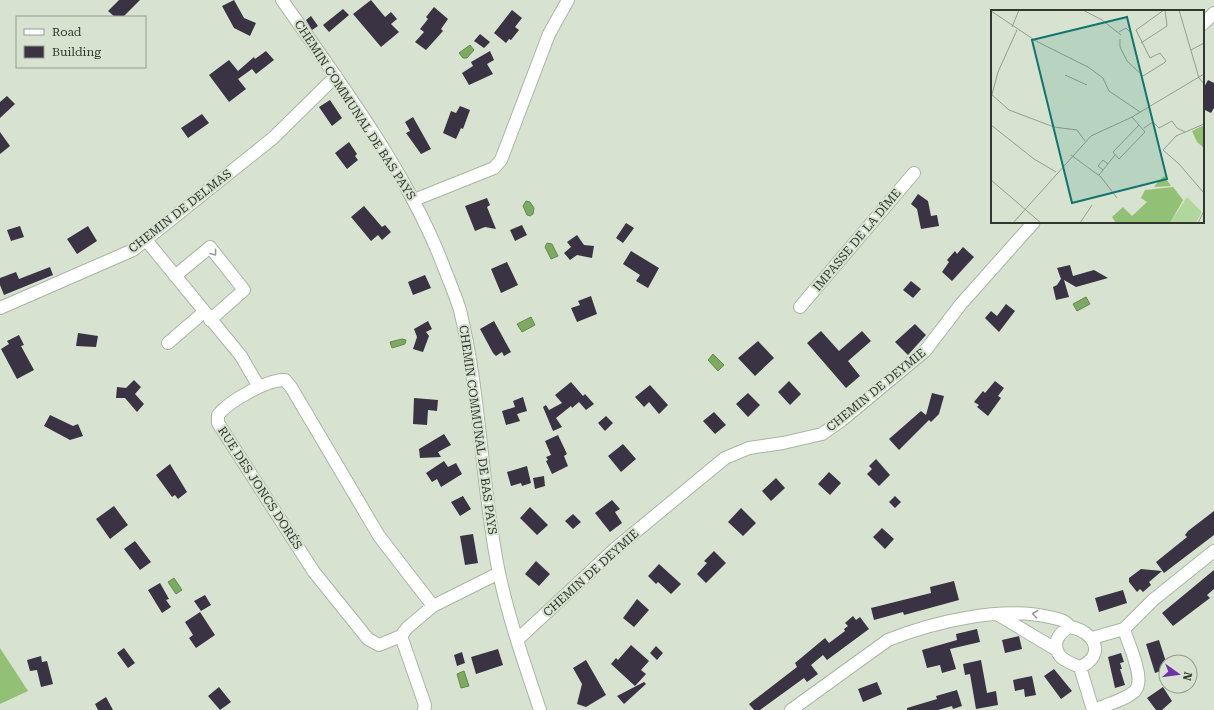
<svg xmlns="http://www.w3.org/2000/svg" width="1214" height="710" viewBox="0 0 1214 710" font-family="'Roboto Serif',serif">
<style>
.forest{fill:#92c075}
.water{fill:#7daa61;stroke:#668752}
.building{fill:#393343}
.lines{fill:none;stroke-linecap:round;stroke-linejoin:round}
.street-casing{stroke:#aab5a3;stroke-width:14}
.street{stroke:#fff;stroke-width:12}
.oneway{stroke:#989a96}
.labels{text-anchor:middle;stroke-width:4;stroke-linejoin:round;paint-order:stroke}
.street-label{font-size:12px;fill:#31362e;stroke:#d7e3d0}
.inset-road{fill:none;stroke:#959e8f;stroke-width:1}
.view{fill:#0f766e;fill-opacity:0.15;stroke:#0f766e;stroke-width:2}
.inset-edge{fill:none;stroke:#31362e;stroke-width:2}
</style>
<rect width="100%" height="100%" fill="#d7e3d0"/>
<path class="forest" d="M 0,648 L 28,691 L 0,704 Z"/>
<path class="water" d="M 470,45 L 474,50 L 467,58 L 463,58 L 459,53 Z
M 526,201 L 530,202 L 534,208 L 533,214 L 530,216 L 527,215 L 523,206 Z
M 547,243 L 552,244 L 558,256 L 551,259 L 545,247 Z
M 1086,297 L 1090,304 L 1077,311 L 1073,304 Z
M 531,317 L 535,325 L 522,332 L 517,324 Z
M 402,339 L 406,340 L 405,344 L 392,348 L 390,342 Z
M 713,354 L 724,365 L 718,371 L 708,360 Z
M 174,578 L 182,590 L 176,594 L 168,582 Z
M 464,671 L 469,686 L 461,688 L 457,674 Z"/>
<path class="building" d="M 119,0 L 140,0 L 123,17 L 115,17 L 108,11 Z
M 234,0 L 244,18 L 256,23 L 250,36 L 234,28 L 222,6 Z
M 371,0 L 385,17 L 391,12 L 397,19 L 391,24 L 399,32 L 381,47 L 353,14 Z
M 434,7 L 448,19 L 441,29 L 443,31 L 426,50 L 415,42 L 424,32 L 420,29 L 428,19 L 426,17 Z
M 343,9 L 349,15 L 329,32 L 323,25 Z
M 512,10 L 522,18 L 515,27 L 519,30 L 511,40 L 509,39 L 506,43 L 494,33 Z
M 311,16 L 318,26 L 312,30 L 306,20 Z
M 480,34 L 490,42 L 484,48 L 474,41 Z
M 266,51 L 274,60 L 256,74 L 252,69 L 238,79 L 246,89 L 229,102 L 209,75 L 229,60 L 238,71 L 254,57 L 255,59 Z
M 490,51 L 494,60 L 487,64 L 493,74 L 469,85 L 462,73 L 473,66 L 471,62 Z
M 1208,80 L 1214,83 L 1214,108 L 1211,113 L 1203,109 L 1203,89 Z
M 7,96 L 15,104 L 0,118 L 0,102 Z
M 330,100 L 342,118 L 332,126 L 319,107 Z
M 460,106 L 470,110 L 463,129 L 461,128 L 456,139 L 443,133 L 451,111 L 456,113 Z
M 202,114 L 209,123 L 188,138 L 181,128 Z
M 413,117 L 431,149 L 421,154 L 406,133 L 410,131 L 405,122 Z
M 0,132 L 10,146 L 0,154 Z
M 349,142 L 357,154 L 355,156 L 358,160 L 347,169 L 335,153 Z
M 918,194 L 928,201 L 931,216 L 937,215 L 939,226 L 921,229 L 917,209 L 911,204 Z
M 487,198 L 490,205 L 487,207 L 496,229 L 485,227 L 475,231 L 465,206 Z
M 364,206 L 382,227 L 385,225 L 391,232 L 382,240 L 378,235 L 371,241 L 351,217 Z
M 626,223 L 634,228 L 623,243 L 616,238 Z
M 522,225 L 527,235 L 515,241 L 510,230 Z
M 20,226 L 24,237 L 11,241 L 7,230 Z
M 88,226 L 97,241 L 77,254 L 67,239 Z
M 577,235 L 584,245 L 594,246 L 592,258 L 577,255 L 570,260 L 564,253 L 571,247 L 567,242 Z
M 963,247 L 974,257 L 952,281 L 942,272 L 949,262 L 947,260 L 955,251 L 957,254 Z
M 631,251 L 659,268 L 648,288 L 636,281 L 640,275 L 623,264 Z
M 507,262 L 518,285 L 501,293 L 491,269 Z
M 1070,265 L 1073,276 L 1094,270 L 1108,278 L 1076,287 L 1064,280 L 1069,297 L 1056,300 L 1053,287 L 1057,285 L 1061,279 L 1057,268 Z
M 50,267 L 53,275 L 4,295 L 0,285 L 0,278 L 16,272 L 19,279 Z
M 425,275 L 431,288 L 413,295 L 408,282 Z
M 911,281 L 921,289 L 913,298 L 903,290 Z
M 591,296 L 597,314 L 577,322 L 571,308 L 580,305 L 578,301 Z
M 1006,304 L 1015,311 L 999,332 L 985,318 L 991,311 L 997,316 Z
M 428,321 L 432,329 L 426,332 L 429,336 L 423,352 L 413,349 L 417,337 L 414,329 Z
M 494,321 L 511,352 L 504,356 L 502,352 L 496,356 L 493,353 L 480,329 Z
M 915,324 L 926,335 L 908,355 L 895,342 Z
M 821,331 L 839,351 L 862,331 L 871,341 L 848,361 L 860,376 L 846,388 L 807,343 Z
M 78,333 L 98,336 L 96,347 L 76,346 Z
M 19,335 L 24,345 L 21,346 L 34,370 L 17,379 L 1,349 L 9,344 L 7,341 Z
M 758,341 L 774,358 L 755,376 L 738,358 Z
M 134,380 L 141,387 L 135,394 L 144,404 L 137,412 L 125,398 L 116,398 L 117,387 L 126,388 Z
M 789,381 L 801,394 L 790,405 L 778,392 Z
M 995,381 L 1004,388 L 998,396 L 1001,398 L 988,416 L 977,407 L 979,405 L 974,402 L 983,391 L 985,393 Z
M 571,382 L 583,396 L 585,394 L 594,404 L 586,410 L 579,402 L 572,408 L 571,406 L 556,418 L 562,427 L 553,431 L 543,407 L 546,405 L 549,410 L 562,403 L 555,395 Z
M 650,385 L 668,405 L 659,414 L 649,402 L 644,407 L 635,397 Z
M 748,393 L 760,405 L 748,417 L 736,404 Z
M 932,393 L 944,396 L 939,414 L 931,422 L 929,420 L 899,450 L 889,439 L 921,411 L 926,415 Z
M 523,397 L 527,411 L 517,414 L 520,421 L 506,425 L 502,411 L 515,407 L 513,401 Z
M 414,398 L 438,400 L 437,411 L 428,410 L 427,425 L 413,424 Z
M 714,412 L 726,425 L 715,434 L 703,421 Z
M 50,415 L 73,426 L 78,424 L 83,436 L 70,440 L 44,426 Z
M 606,416 L 613,423 L 605,431 L 598,423 Z
M 444,434 L 451,445 L 438,452 L 441,457 L 420,458 L 419,449 Z
M 558,435 L 567,454 L 564,456 L 568,466 L 552,474 L 546,461 L 548,460 L 546,457 L 551,455 L 545,441 Z
M 623,444 L 636,459 L 621,472 L 608,456 Z
M 876,459 L 890,475 L 879,486 L 867,474 L 872,469 L 869,466 Z
M 444,461 L 448,467 L 456,463 L 462,474 L 441,487 L 437,479 L 432,482 L 426,473 Z
M 170,464 L 187,492 L 178,499 L 175,495 L 172,497 L 156,475 Z
M 527,466 L 531,483 L 522,486 L 521,483 L 511,486 L 507,472 Z
M 829,472 L 841,483 L 830,495 L 818,484 Z
M 544,476 L 545,486 L 535,489 L 533,478 Z
M 776,478 L 785,488 L 771,501 L 762,491 Z
M 463,496 L 471,509 L 460,516 L 451,502 Z
M 895,496 L 901,502 L 895,508 L 889,502 Z
M 612,500 L 620,509 L 615,512 L 622,523 L 610,532 L 595,513 Z
M 114,506 L 128,525 L 110,539 L 96,519 Z
M 530,507 L 548,525 L 537,535 L 520,518 Z
M 741,508 L 756,523 L 743,536 L 728,522 Z
M 1214,511 L 1214,535 L 1164,573 L 1156,562 L 1187,537 L 1185,535 L 1188,531 Z
M 573,514 L 581,522 L 573,529 L 565,521 Z
M 882,528 L 894,539 L 885,549 L 873,537 Z
M 473,534 L 478,563 L 465,565 L 460,536 Z
M 135,541 L 151,562 L 140,570 L 124,549 Z
M 714,551 L 726,563 L 706,583 L 697,574 L 707,563 L 704,561 Z
M 536,561 L 550,574 L 539,586 L 525,574 Z
M 659,564 L 681,584 L 671,594 L 658,582 L 656,584 L 648,576 Z
M 1141,569 L 1162,571 L 1149,582 L 1151,585 L 1143,592 L 1140,589 L 1137,592 L 1129,582 L 1129,578 Z
M 1214,570 L 1214,589 L 1207,595 L 1210,598 L 1173,626 L 1162,613 Z
M 954,581 L 959,600 L 904,615 L 903,612 L 874,620 L 871,608 L 931,593 L 930,587 Z
M 160,583 L 169,599 L 166,600 L 171,607 L 162,613 L 148,590 Z
M 1123,590 L 1127,603 L 1099,612 L 1095,598 Z
M 205,595 L 211,605 L 201,611 L 194,601 Z
M 637,599 L 649,610 L 634,627 L 623,618 Z
M 200,612 L 215,635 L 196,648 L 189,638 L 193,635 L 185,622 Z
M 853,616 L 856,620 L 860,617 L 869,629 L 827,660 L 823,655 L 811,665 L 818,674 L 807,682 L 804,678 L 760,710 L 754,710 L 749,704 L 797,667 L 795,663 L 825,638 L 829,643 L 845,631 L 844,629 L 848,626 L 845,623 Z
M 977,629 L 980,642 L 950,649 L 956,669 L 942,673 L 940,665 L 927,668 L 922,650 L 957,640 L 956,634 Z
M 1019,636 L 1022,649 L 1005,653 L 1002,640 Z
M 1159,640 L 1166,662 L 1166,669 L 1155,673 L 1146,644 Z
M 631,645 L 649,661 L 641,670 L 646,674 L 635,686 L 611,664 L 616,658 L 618,660 Z
M 656,646 L 663,653 L 657,660 L 650,653 Z
M 124,648 L 135,663 L 128,668 L 117,653 Z
M 498,649 L 503,665 L 476,674 L 471,657 Z
M 462,652 L 465,663 L 457,666 L 454,655 Z
M 1121,653 L 1124,662 L 1120,663 L 1122,669 L 1120,669 L 1125,685 L 1115,688 L 1108,657 Z
M 41,656 L 42,662 L 47,661 L 53,684 L 41,687 L 37,670 L 30,671 L 27,660 Z
M 586,660 L 606,695 L 586,707 L 577,704 L 582,684 L 573,668 Z
M 981,660 L 987,693 L 996,691 L 998,705 L 976,709 L 970,674 L 965,675 L 963,664 Z
M 1054,669 L 1072,691 L 1061,699 L 1044,676 Z
M 1032,676 L 1036,695 L 1025,697 L 1024,689 L 1015,691 L 1013,680 Z
M 644,682 L 646,684 L 624,704 L 617,696 Z
M 877,682 L 882,694 L 863,702 L 858,689 Z
M 219,687 L 231,702 L 220,710 L 208,696 Z
M 1163,687 L 1172,701 L 1162,710 L 1156,710 L 1147,698 Z
M 957,690 L 962,706 L 953,709 L 952,706 L 938,710 L 907,710 L 907,708 L 937,699 L 936,696 Z
M 106,697 L 113,710 L 98,710 L 95,704 Z"/>
<g class="lines">
<g class="street-casing">
<path id="street" d="M 282,0 C 341,84 409,174 445,270 C 450,283 456,297 460,310 C 481,396 481,486 499,573 C 509,620 525,665 540,710
M 1203,24 L 1214,13
M 414,200 L 494,168 L 501,160 L 549,34 L 568,0
M 146,240 L 241,356 L 259,387
M 175,276 L 210,247 L 244,290 L 210,320
M 800,307 L 914,173
M 0,308 L 133,250 L 273,138 L 336,76
M 168,343 L 204,312
M 433,606 L 379,536 L 291,387 L 285,380 C 268,379 229,401 218,415 L 218,423 L 314,572 L 368,639 L 379,645 L 401,636 L 407,628 L 433,606 L 499,573
M 997,614 L 1057,650
M 1070,627 C 1094,631 1107,655 1080,667 C 1073,664 1064,661 1060,656 C 1051,644 1059,632 1070,627 Z
M 401,636 L 425,705 L 424,710
M 1092,638 L 1124,629 L 1153,600 L 1214,551
M 517,640 L 616,548 L 725,458 L 749,448 L 783,443 L 822,434 L 842,420 L 925,351 L 961,304 L 1034,222
M 1080,667 L 1093,710
M 791,710 L 888,640 C 933,622 1001,606 1049,617 C 1058,619 1064,619 1070,627
M 1093,710 C 1106,705 1125,700 1135,691 C 1146,679 1128,644 1124,629"/>
</g>
<use href="#street" class="street"/>
</g>
<defs><path id="oneway-chevron" d="M-2-3.5L2.5 0L-2 3.5" fill="none" stroke-width="1.6" stroke-linecap="round" stroke-linejoin="round"/></defs>
<g class="oneway">
<use href="#oneway-chevron" transform="translate(214 253) rotate(52)"/>
<use href="#oneway-chevron" transform="translate(1035 614) rotate(-173)"/>
</g>
<g class="labels">
<g class="street-label">
<text transform="translate(355 110) rotate(57)" y="4">CHEMIN COMMUNAL DE BAS PAYS</text>
<text transform="translate(180 211) rotate(-38)" y="4">CHEMIN DE DELMAS</text>
<text transform="translate(857 240) rotate(-50)" y="4">IMPASSE DE LA DÎME</text>
<text transform="translate(876 390) rotate(-39)" y="4">CHEMIN DE DEYMIE</text>
<text transform="translate(478 430) rotate(82)" y="4">CHEMIN COMMUNAL DE BAS PAYS</text>
<text transform="translate(260 488) rotate(57)" y="4">RUE DES JONCS DORÉS</text>
<text transform="translate(591 573) rotate(-42)" y="4">CHEMIN DE DEYMIE</text>
</g>
</g>
<g transform="translate(991 10)">
<rect width="213" height="213" fill="#d7e3d0"/>
<path d="M 196,187 L 211,202 L 205,213 L 179,213 Z" fill="#b2d79d"/>
<path d="M 211,116 L 213,117 L 213,138 L 206,132 L 201,121 ZM 173,166 L 180,176 L 163,177 L 167,172 ZM 182,177 L 192,190 L 179,213 L 125,213 L 121,207 L 132,197 L 141,206 L 156,192 L 150,188 L 154,180 Z" fill="#92c075"/>
<path class="inset-road" d="M 92,0 L 111,10 L 130,25M 188,0 L 208,68 L 213,74M 0,1 L 45,31 L 97,57 L 112,68 L 118,81 L 149,102M 21,17 L 28,0M 128,22 L 135,18 L 140,23M 129,29 L 129,37 L 136,51 L 152,66 L 173,53 L 175,51 L 169,43 L 159,48 L 145,20 L 173,0M 150,33 L 176,16 L 174,0M 200,40 L 213,33M 74,65 L 96,75M 0,84 L 18,100 L 63,117 L 86,120 L 94,131M 0,88 L 7,62 L 26,20M 141,107 L 154,122 L 128,149 L 122,142 L 148,115M 213,114 L 185,126 L 172,140 L 188,154 L 213,183M 0,115 L 43,149 L 65,162M 153,118 L 162,112 L 168,118 L 181,111 L 186,118 L 194,122M 80,145 L 110,167 L 126,188M 112,160 L 107,156 L 112,150 L 117,154M 108,165 L 124,145M 0,170 L 50,213M 22,213 L 100,126 L 141,107 L 213,64M 89,213 L 101,195M 207,213 L 213,201"/>
<path class="view" d="M 136,7 L 176,169 L 81,193 L 41,30 Z"/>
<rect width="213" height="213" class="inset-edge"/>
</g>
<rect x="16" y="16" width="130" height="52" fill="#d7e3d0" stroke="#959e8f"/>
<rect x="24" y="29" width="20" height="6" fill="#ffffff" stroke="#959e8f"/>
<text x="52" y="36" font-size="12" fill="#31362e">Road</text>
<rect x="24" y="46" width="20" height="12" fill="#393343" stroke="#959e8f"/>
<text x="52" y="56" font-size="12" fill="#31362e">Building</text>
<g transform="translate(1178 674) rotate(104)"><circle r="19" fill="#d7e3d0" stroke="#959e8f"/>
<path d="M0-3L7 15L0 10L-7 15Z" fill="#6d34aa"/>
<text y="-6" font-size="11" font-weight="bold" text-anchor="middle" fill="#31362e">N</text>
</g>
</svg>
